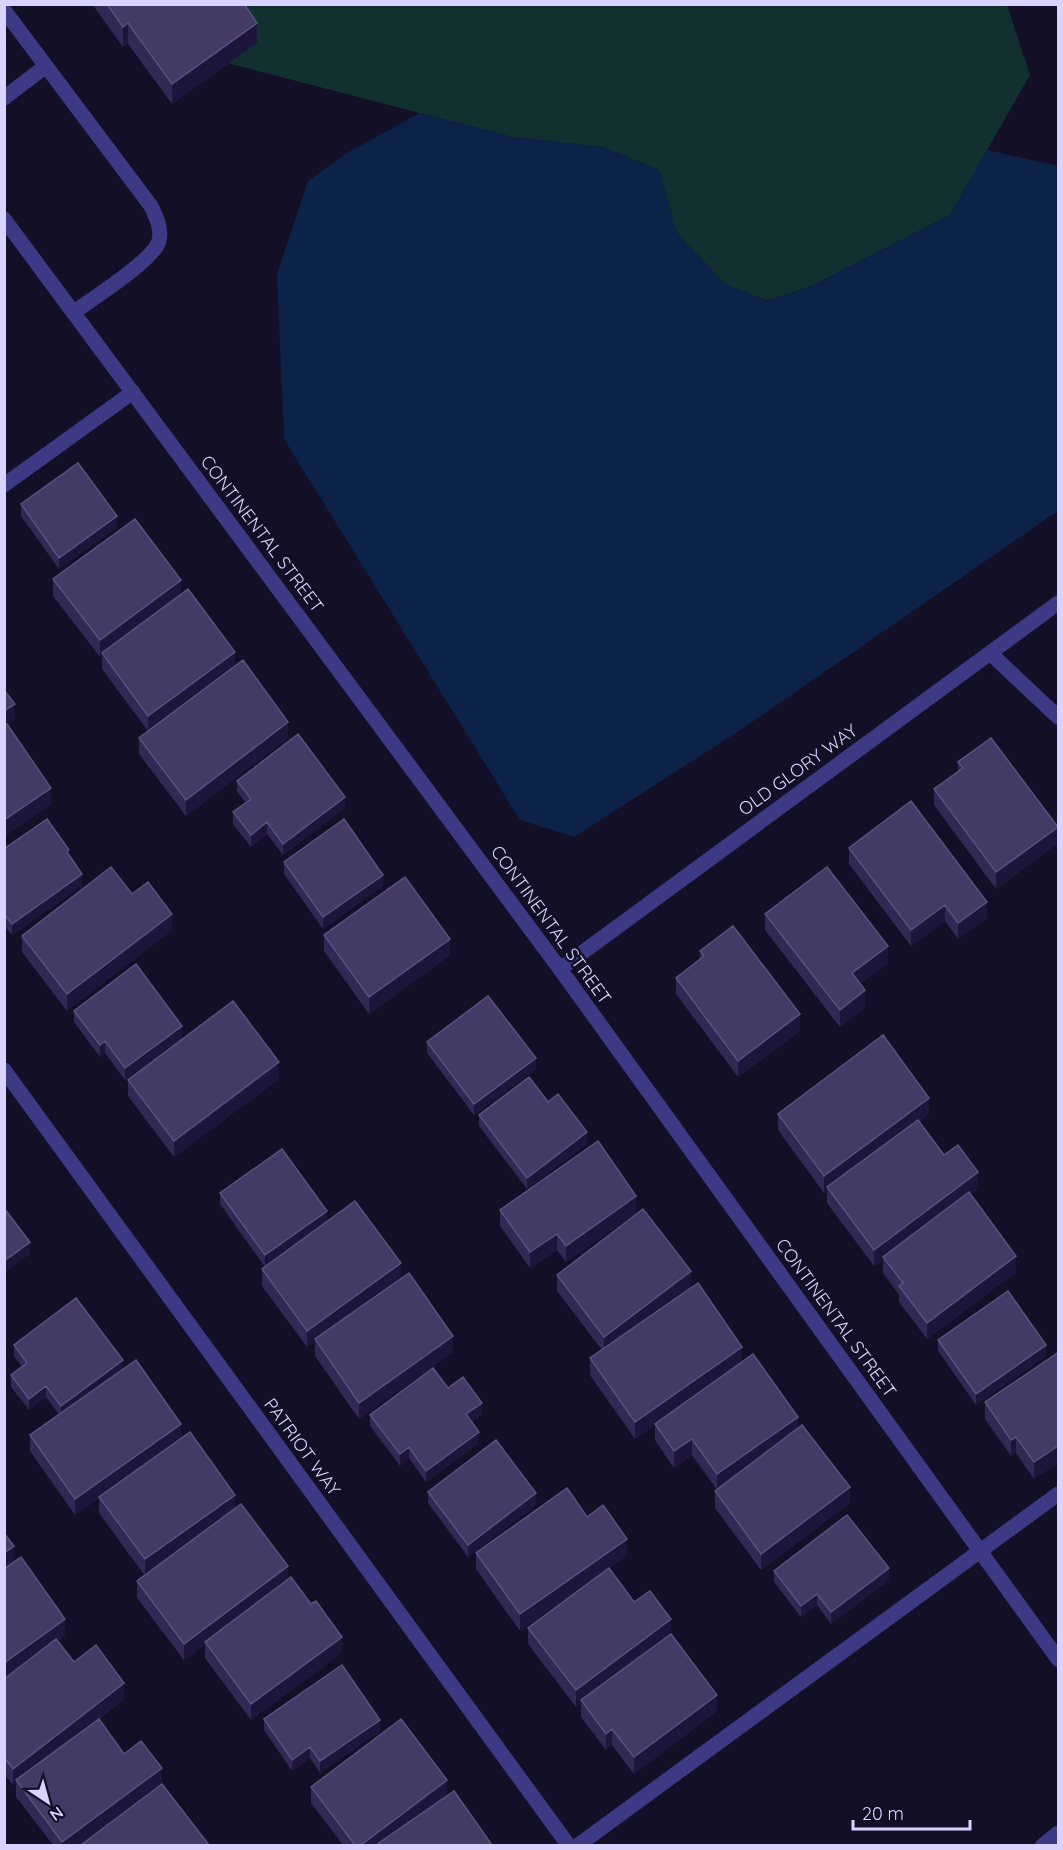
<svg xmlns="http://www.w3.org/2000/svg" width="1063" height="1850" viewBox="0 0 1063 1850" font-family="Quicksand,sans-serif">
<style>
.green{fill:#12302f}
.water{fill:#0c2248}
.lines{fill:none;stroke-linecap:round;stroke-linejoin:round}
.minor{stroke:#3d3a85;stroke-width:15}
.wall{fill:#312854}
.shaded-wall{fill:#1d163a}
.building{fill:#433a66;stroke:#5a527e;stroke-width:1.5}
.labels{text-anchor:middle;stroke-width:5;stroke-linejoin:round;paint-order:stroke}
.street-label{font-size:18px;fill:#d9d4ff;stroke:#130f26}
</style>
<rect width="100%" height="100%" fill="#130f26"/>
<path class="green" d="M 133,5 L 1007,5 L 1030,75 L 950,215 L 814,285 L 768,301 L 726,285 L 677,233 L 659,170 L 602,147 L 512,137 L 216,60 Z"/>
<path class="water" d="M 420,113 L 512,137 L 602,147 L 659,170 L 677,233 L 726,285 L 768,301 L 814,285 L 950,215 L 987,150 L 1058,166 L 1058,511 L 739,731 L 574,837 L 520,820 L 284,439 L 277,274 L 308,181 L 345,154 Z"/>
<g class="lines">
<path class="minor" d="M 4,10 L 151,206 C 156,217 162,228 159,241 C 154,260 92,299 74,312
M 4,98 L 46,66
M 4,219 L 560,969 L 1058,1659
M 4,485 L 133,392
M 990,653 L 1058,717
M 560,969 L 1058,603
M 4,1070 L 569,1846
M 577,1846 L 1058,1494
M 1042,1846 L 1058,1833"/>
</g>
<path class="wall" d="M 92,4 L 244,4 L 257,43 L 172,104 L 128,44 L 123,47 Z
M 21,504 L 117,527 L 59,569 L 21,516 Z
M 53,579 L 181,595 L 288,738 L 186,816 L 139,754 L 139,738 L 148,731 L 102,669 L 102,655 L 100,657 L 53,596 Z
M 958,762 L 1058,843 L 996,889 L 934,805 L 934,789 L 958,771 Z
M 237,781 L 345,808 L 283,855 L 267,834 L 251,847 L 233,824 L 233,812 L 246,803 L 237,792 Z
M 849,848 L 987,918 L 958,939 L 945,921 L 911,946 L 849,864 Z
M 4,849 L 69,855 L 82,886 L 12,935 L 4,925 Z
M 284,862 L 383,886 L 323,929 L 284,874 Z
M 132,894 L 172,930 L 67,1011 L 22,952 L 22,936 Z
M 765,914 L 888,963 L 860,984 L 865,1007 L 840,1027 L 765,930 Z
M 324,935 L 450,955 L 369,1014 L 324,951 Z
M 1059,942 L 1059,957 L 1057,955 L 1057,943 Z
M 700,951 L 800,1031 L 738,1077 L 676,994 L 676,978 L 700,959 Z
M 74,1011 L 182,1038 L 125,1080 L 105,1053 L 100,1057 L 74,1022 Z
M 427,1042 L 536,1069 L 474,1115 L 427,1053 Z
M 279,1079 L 174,1157 L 128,1096 L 128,1080 Z
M 778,1114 L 929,1114 L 919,1122 L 944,1155 L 978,1189 L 970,1194 L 1016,1272 L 927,1339 L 899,1302 L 899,1295 L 883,1273 L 883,1260 L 874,1266 L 827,1203 L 827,1190 L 824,1193 L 778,1130 Z
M 479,1115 L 587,1144 L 527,1189 L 479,1126 Z
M 220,1193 L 327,1222 L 401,1278 L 453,1352 L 359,1419 L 315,1356 L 315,1342 L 307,1347 L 262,1286 L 262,1269 L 291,1248 L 265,1267 L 220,1204 Z
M 500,1210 L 636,1213 L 566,1262 L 557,1250 L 530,1268 L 500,1226 Z
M 557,1275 L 691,1287 L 673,1301 L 742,1362 L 798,1428 L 850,1503 L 761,1570 L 715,1508 L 715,1491 L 717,1490 L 692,1455 L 674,1468 L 655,1440 L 655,1425 L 635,1439 L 590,1375 L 590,1358 L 602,1350 L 557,1291 Z
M 938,1340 L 1046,1356 L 976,1405 L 938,1351 Z
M 14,1345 L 123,1369 L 181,1438 L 235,1508 L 342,1653 L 251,1720 L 205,1658 L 205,1645 L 184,1660 L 137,1598 L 137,1581 L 145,1576 L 99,1513 L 99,1498 L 75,1515 L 30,1451 L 30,1435 L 59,1415 L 46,1397 L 29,1410 L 11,1387 L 11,1375 L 22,1367 L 14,1356 Z
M 1059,1352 L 1059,1462 L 1034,1479 L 1016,1453 L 1011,1456 L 985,1419 L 985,1402 Z
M 448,1388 L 482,1414 L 471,1422 L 479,1443 L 426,1482 L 409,1458 L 400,1466 L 370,1426 L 370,1415 Z
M 428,1492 L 536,1505 L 468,1557 L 428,1503 Z
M 587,1517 L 627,1555 L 609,1568 L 634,1602 L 671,1634 L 717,1711 L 634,1774 L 612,1745 L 606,1750 L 581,1717 L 581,1702 L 576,1707 L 528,1644 L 528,1628 L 595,1578 L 520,1631 L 476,1569 L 476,1553 Z
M 4,1533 L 14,1562 L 65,1636 L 58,1641 L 74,1662 L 124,1699 L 99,1719 L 124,1754 L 162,1784 L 79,1845 L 53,1845 L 16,1797 L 16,1783 L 13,1785 L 4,1774 Z
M 774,1571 L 889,1580 L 831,1624 L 817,1605 L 801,1617 L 774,1582 Z
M 264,1719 L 380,1731 L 320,1773 L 310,1758 L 292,1771 L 264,1730 Z
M 311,1787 L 447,1796 L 492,1845 L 343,1845 L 311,1803 Z"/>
<path class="shaded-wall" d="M 128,23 L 128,44 L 123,47 L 123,27 Z
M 257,23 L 257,43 L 172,104 L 172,84 Z
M 117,516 L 117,527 L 59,569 L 59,558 Z
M 181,580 L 181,596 L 102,653 L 102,655 L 100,657 L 100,640 Z
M 235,652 L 235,668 L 148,732 L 148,716 Z
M 15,704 L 15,720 L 4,727 L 4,711 Z
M 288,722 L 288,738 L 186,816 L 186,800 Z
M 51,788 L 51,805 L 4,837 L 4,820 Z
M 345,797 L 345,808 L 283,855 L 283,844 Z
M 267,822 L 267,834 L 251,847 L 251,835 Z
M 1058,827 L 1058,843 L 996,889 L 996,872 Z
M 82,874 L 82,886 L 12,935 L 12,924 Z
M 383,875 L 383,886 L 323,929 L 323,917 Z
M 987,902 L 987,918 L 958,939 L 958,923 Z
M 945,905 L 945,921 L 911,946 L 911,930 Z
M 172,914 L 172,930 L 67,1011 L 67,994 Z
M 450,939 L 450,955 L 369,1014 L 369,997 Z
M 888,946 L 888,963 L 852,990 L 852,973 Z
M 865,990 L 865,1007 L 840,1027 L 840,1010 Z
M 800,1014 L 800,1031 L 738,1077 L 738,1061 Z
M 182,1026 L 182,1038 L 125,1080 L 125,1068 Z
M 105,1041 L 105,1053 L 100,1057 L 100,1045 Z
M 536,1058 L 536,1069 L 474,1115 L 474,1104 Z
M 279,1062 L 279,1079 L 174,1157 L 174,1141 Z
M 929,1098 L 929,1114 L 829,1189 L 827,1187 L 827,1190 L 824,1193 L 824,1176 Z
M 587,1132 L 587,1144 L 527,1189 L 527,1178 Z
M 978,1172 L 978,1189 L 884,1259 L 883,1257 L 883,1260 L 874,1266 L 874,1250 Z
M 636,1196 L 636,1213 L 566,1262 L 566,1246 Z
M 327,1211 L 327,1222 L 265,1267 L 265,1255 Z
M 557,1234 L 557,1250 L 530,1268 L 530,1252 Z
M 30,1242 L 30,1254 L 4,1273 L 4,1261 Z
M 1016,1256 L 1016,1272 L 927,1339 L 927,1323 Z
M 401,1263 L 401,1279 L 315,1339 L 315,1342 L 307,1347 L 307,1331 Z
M 691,1271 L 691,1287 L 604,1353 L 604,1337 Z
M 453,1336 L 453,1352 L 359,1419 L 359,1403 Z
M 1046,1345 L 1046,1356 L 976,1405 L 976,1394 Z
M 742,1347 L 742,1364 L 635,1439 L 635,1422 Z
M 123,1360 L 123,1372 L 61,1418 L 61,1406 Z
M 46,1386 L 46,1397 L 29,1410 L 29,1399 Z
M 482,1403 L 482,1414 L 466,1426 L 466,1414 Z
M 798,1417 L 798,1433 L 717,1490 L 717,1474 Z
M 181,1424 L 181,1441 L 75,1515 L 75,1499 Z
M 479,1432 L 479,1443 L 426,1482 L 426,1471 Z
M 1016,1437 L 1016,1453 L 1011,1456 L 1011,1440 Z
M 692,1439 L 692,1455 L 674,1468 L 674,1451 Z
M 1059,1445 L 1059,1462 L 1034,1479 L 1034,1462 Z
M 409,1447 L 409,1458 L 400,1466 L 400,1454 Z
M 850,1487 L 850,1503 L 761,1570 L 761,1554 Z
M 536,1493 L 536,1505 L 468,1557 L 468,1545 Z
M 235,1495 L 235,1511 L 145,1576 L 145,1559 Z
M 627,1539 L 627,1555 L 520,1631 L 520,1614 Z
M 14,1546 L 14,1562 L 4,1569 L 4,1553 Z
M 288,1566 L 288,1582 L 205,1642 L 205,1645 L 184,1660 L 184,1644 Z
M 889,1568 L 889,1580 L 831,1624 L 831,1612 Z
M 817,1594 L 817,1605 L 801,1617 L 801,1606 Z
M 65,1619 L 65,1636 L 4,1679 L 4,1663 Z
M 671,1619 L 671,1635 L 576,1707 L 576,1690 Z
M 342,1637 L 342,1653 L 251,1720 L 251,1704 Z
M 124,1683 L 124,1699 L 17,1782 L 16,1780 L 16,1783 L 13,1785 L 13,1769 Z
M 717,1695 L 717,1711 L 634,1774 L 634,1757 Z
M 380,1720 L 380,1731 L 320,1773 L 320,1761 Z
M 612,1729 L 612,1745 L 606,1750 L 606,1734 Z
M 310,1747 L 310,1758 L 292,1771 L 292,1760 Z
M 162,1768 L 162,1784 L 79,1845 L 62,1845 L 62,1842 Z
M 447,1780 L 447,1797 L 382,1845 L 361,1845 Z"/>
<path class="building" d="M 107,4 L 244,4 L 257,23 L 172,84 L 128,23 L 123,27 Z
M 78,463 L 117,516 L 59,558 L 21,504 Z
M 135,519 L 181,580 L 100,640 L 53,579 Z
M 188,589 L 235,652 L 148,716 L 102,653 Z
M 243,660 L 288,722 L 186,800 L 139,738 Z
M 4,690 L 15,704 L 4,711 Z
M 7,724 L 51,788 L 4,820 L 4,726 Z
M 298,734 L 345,797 L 283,844 L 267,822 L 251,835 L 233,812 L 251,799 L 237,781 Z
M 991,738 L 1058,827 L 996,872 L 934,789 L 963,768 L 958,762 Z
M 911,801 L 987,902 L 958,923 L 945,905 L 911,930 L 849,848 Z
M 47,819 L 69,850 L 67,852 L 82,874 L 12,924 L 4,914 L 4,849 Z
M 344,819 L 383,875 L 323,917 L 284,862 Z
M 111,867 L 132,894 L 148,882 L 172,914 L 67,994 L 22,936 Z
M 827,867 L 888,946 L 852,973 L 865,990 L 840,1010 L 765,914 Z
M 405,877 L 450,939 L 369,997 L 324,935 Z
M 733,926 L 800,1014 L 738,1061 L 676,978 L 704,956 L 700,951 Z
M 136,964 L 182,1026 L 125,1068 L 105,1041 L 100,1045 L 74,1011 Z
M 488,996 L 536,1058 L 474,1104 L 427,1042 Z
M 233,1001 L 279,1062 L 174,1141 L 128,1080 Z
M 883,1035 L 929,1098 L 824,1176 L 778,1114 Z
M 529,1077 L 548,1102 L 558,1094 L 587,1132 L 527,1178 L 479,1115 Z
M 918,1120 L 944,1155 L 958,1145 L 978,1172 L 874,1250 L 827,1187 Z
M 598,1141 L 636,1196 L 566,1246 L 557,1234 L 530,1252 L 500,1210 Z
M 282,1149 L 327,1211 L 265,1255 L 220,1193 Z
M 969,1192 L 1016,1256 L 927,1323 L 899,1286 L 903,1283 L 883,1257 Z
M 355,1201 L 401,1263 L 307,1331 L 262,1269 Z
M 4,1208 L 30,1242 L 4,1261 Z
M 643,1209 L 691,1271 L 604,1337 L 557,1275 Z
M 409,1273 L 453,1336 L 359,1403 L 315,1339 Z
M 698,1283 L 742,1347 L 635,1422 L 590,1358 Z
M 1008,1291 L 1046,1345 L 976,1394 L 938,1340 Z
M 76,1298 L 123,1360 L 61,1406 L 46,1386 L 29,1399 L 11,1375 L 27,1363 L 14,1345 Z
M 1059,1352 L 1059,1445 L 1034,1462 L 1016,1437 L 1011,1440 L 985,1402 Z
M 753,1354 L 798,1417 L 717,1474 L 692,1439 L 674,1451 L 655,1424 Z
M 136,1360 L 181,1424 L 75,1499 L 30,1435 Z
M 433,1368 L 448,1388 L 463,1377 L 482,1403 L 466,1414 L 479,1432 L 426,1471 L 409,1447 L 400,1454 L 370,1415 Z
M 802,1425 L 850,1487 L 761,1554 L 715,1491 Z
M 190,1432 L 235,1495 L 145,1559 L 99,1497 Z
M 496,1440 L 536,1493 L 468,1545 L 428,1492 Z
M 567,1488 L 587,1517 L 603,1505 L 627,1539 L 520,1614 L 476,1553 Z
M 241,1504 L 288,1566 L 184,1644 L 137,1581 Z
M 847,1515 L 889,1568 L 831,1612 L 817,1594 L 801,1606 L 774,1571 Z
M 4,1533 L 14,1546 L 4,1553 Z
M 21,1557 L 65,1619 L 4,1663 L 4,1569 Z
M 609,1568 L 634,1602 L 650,1591 L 671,1619 L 576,1690 L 528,1628 Z
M 291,1577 L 311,1604 L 316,1601 L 342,1637 L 251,1704 L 205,1642 Z
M 671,1634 L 717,1695 L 634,1757 L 612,1729 L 606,1734 L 581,1700 Z
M 56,1639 L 74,1662 L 96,1645 L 124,1683 L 13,1769 L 4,1757 L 4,1679 Z
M 342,1665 L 380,1720 L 320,1761 L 310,1747 L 292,1760 L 264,1719 Z
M 99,1719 L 124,1754 L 141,1741 L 162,1768 L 62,1842 L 16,1780 Z
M 401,1719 L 447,1780 L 361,1845 L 355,1845 L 311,1787 Z
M 162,1784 L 209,1845 L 81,1845 Z
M 454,1791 L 492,1845 L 376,1845 Z"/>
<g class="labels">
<g class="street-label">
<text transform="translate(262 534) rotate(53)" y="6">CONTINENTAL STREET</text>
<text transform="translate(798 770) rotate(-36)" y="6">OLD GLORY WAY</text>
<text transform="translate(551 925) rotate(54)" y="6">CONTINENTAL STREET</text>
<text transform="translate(836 1318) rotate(54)" y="6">CONTINENTAL STREET</text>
<text transform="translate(302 1447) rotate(54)" y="6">PATRIOT WAY</text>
</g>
</g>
<rect width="1063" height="1850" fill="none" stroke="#d9d4ff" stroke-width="12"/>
<g transform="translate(48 1802) rotate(144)" stroke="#130f26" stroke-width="4.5" paint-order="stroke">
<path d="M0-4.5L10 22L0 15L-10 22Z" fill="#d9d4ff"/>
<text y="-9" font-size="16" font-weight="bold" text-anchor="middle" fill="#d9d4ff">N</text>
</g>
<path d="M853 1820v9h117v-9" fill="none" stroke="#d9d4ff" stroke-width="3"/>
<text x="862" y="1820" font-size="18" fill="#d9d4ff" stroke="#130f26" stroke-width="4.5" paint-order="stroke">20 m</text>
</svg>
